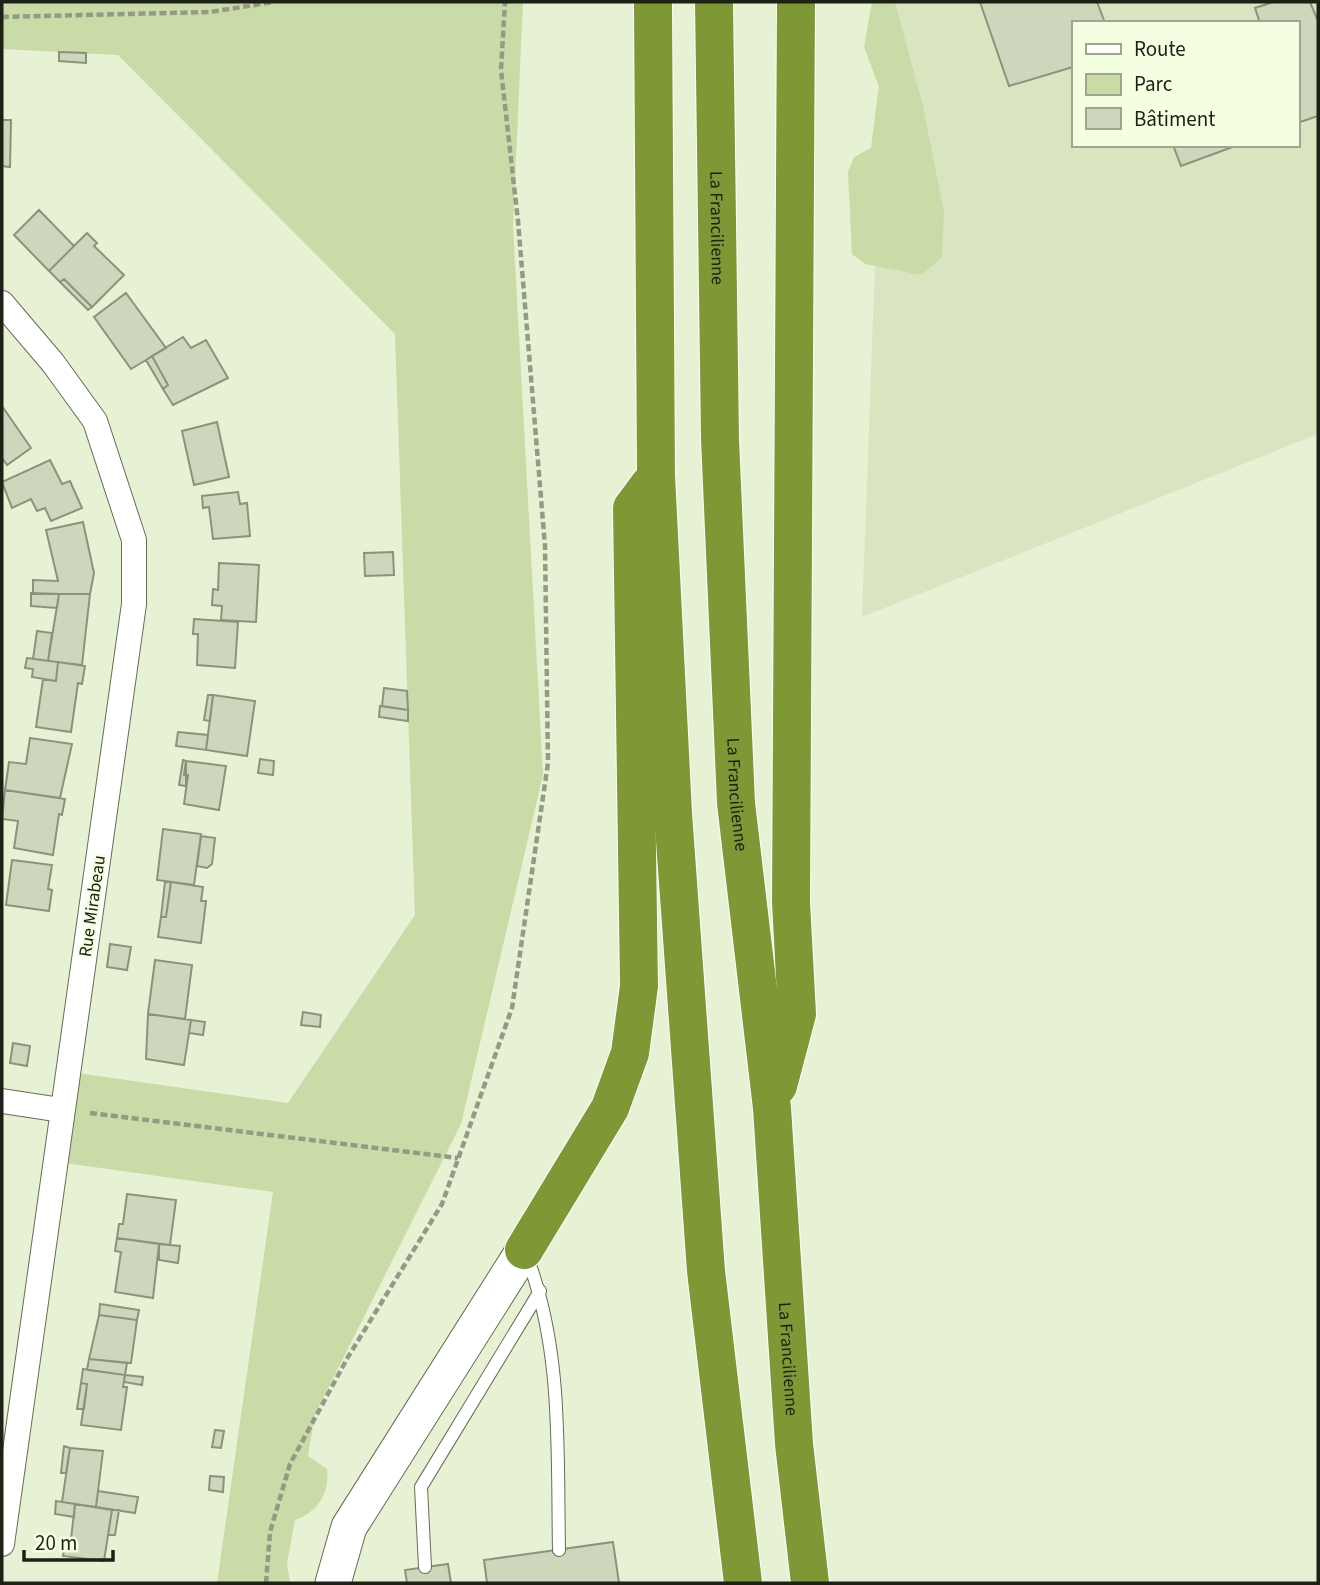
<svg xmlns="http://www.w3.org/2000/svg" width="1320" height="1585" viewBox="0 0 1320 1585" font-family="'Source Sans 3',sans-serif">
<style>
.built{fill:#d9e5c1;fill-rule:evenodd}
.green{fill:#c9dba6}
.building{fill:#cdd7bb;stroke:#8b947a;stroke-width:2}
.lines{fill:none;stroke-linecap:round;stroke-linejoin:round}
.lane-casing{stroke:#656d54;stroke-width:14}
.street-casing{stroke:#656d54;stroke-width:26}
.secondary-casing{stroke:#656d54;stroke-width:37}
.highway-casing{stroke:#fff;stroke-width:40}
.path{stroke:#939b85;stroke-width:4.5;stroke-dasharray:7 3.5;stroke-linecap:butt}
.lane{stroke:#fff;stroke-width:12}
.street{stroke:#fff;stroke-width:24}
.secondary{stroke:#fff;stroke-width:35}
.highway{stroke:#7d9835;stroke-width:38}
.labels{text-anchor:middle;stroke-width:5;stroke-linejoin:round;paint-order:stroke}
.street-label{font-size:18px;fill:#1d2116;stroke:#f4fee1}
</style>
<rect width="100%" height="100%" fill="#e7f1d4"/>
<path class="built" d="M 889,2 L 1318,2 L 1318,434 L 862,617 L 875,265 L 871,148 ZM 1073,23 L 1297,23 L 1297,145 L 1073,145 Z"/>
<path class="green" d="M 2,2 L 523,2 L 513,226 L 543,775 L 461,1124 L 315,1414 L 308,1456 L 327,1469 C 330,1492 318,1512 295,1520 L 287,1563 L 290,1583 L 217,1583 L 273,1192 L 65,1163 L 77,1073 L 288,1103 L 415,915 L 395,334 L 118,55 L 2,49 Z
M 872,2 L 895,2 L 923,106 L 944,212 L 942,257 L 921,275 L 865,264 L 852,254 L 848,172 L 854,157 L 871,148 L 879,87 L 864,47 Z"/>
<path class="building" d="M 980,2 L 1097,2 L 1105,23 L 1073,23 L 1073,67 L 1009,86 Z
M 1273,2 L 1310,2 L 1318,21 L 1318,116 L 1297,123 L 1297,23 L 1260,23 L 1255,8 Z
M 59,52 L 86,53 L 86,63 L 59,61 Z
M 2,120 L 11,120 L 10,167 L 2,166 Z
M 1173,145 L 1238,145 L 1181,166 Z
M 39,210 L 74,246 L 49,271 L 14,235 Z
M 87,233 L 97,243 L 94,246 L 124,275 L 92,307 L 64,279 L 60,282 L 49,271 Z
M 64,279 L 92,307 L 88,310 L 60,282 Z
M 126,293 L 166,348 L 131,369 L 94,317 Z
M 183,337 L 191,348 L 206,340 L 228,378 L 173,405 L 163,389 L 168,385 L 152,356 Z
M 152,356 L 168,385 L 163,389 L 146,360 Z
M 2,406 L 31,448 L 7,465 L 2,458 Z
M 217,422 L 229,477 L 194,485 L 182,431 Z
M 50,460 L 62,484 L 70,481 L 82,508 L 51,521 L 45,508 L 37,511 L 31,499 L 12,508 L 2,482 Z
M 238,492 L 240,504 L 247,503 L 250,536 L 213,539 L 209,507 L 203,508 L 202,496 Z
M 83,522 L 94,573 L 90,594 L 33,594 L 33,580 L 58,581 L 46,530 Z
M 393,552 L 394,575 L 365,576 L 364,553 Z
M 219,563 L 259,565 L 256,622 L 221,620 L 222,606 L 212,605 L 213,589 L 218,590 Z
M 31,593 L 59,594 L 57,608 L 31,606 Z
M 59,594 L 90,594 L 82,665 L 48,661 Z
M 194,619 L 238,622 L 235,668 L 197,665 L 198,634 L 193,634 Z
M 37,631 L 52,633 L 48,661 L 33,659 Z
M 27,658 L 58,662 L 56,681 L 32,677 L 33,669 L 25,668 Z
M 58,662 L 85,666 L 82,684 L 78,683 L 71,732 L 36,727 L 43,679 L 56,681 Z
M 384,688 L 407,691 L 408,710 L 382,706 Z
M 208,695 L 213,695 L 210,721 L 204,720 Z
M 213,695 L 255,701 L 247,756 L 206,750 Z
M 380,706 L 408,710 L 408,721 L 379,717 Z
M 178,732 L 208,735 L 206,750 L 176,746 Z
M 30,738 L 72,744 L 60,798 L 5,790 L 9,762 L 26,764 Z
M 260,759 L 274,761 L 273,775 L 258,773 Z
M 183,760 L 186,761 L 186,786 L 179,785 Z
M 186,761 L 226,766 L 219,810 L 184,804 L 188,775 L 184,775 Z
M 5,790 L 65,799 L 62,815 L 59,814 L 53,855 L 14,848 L 18,821 L 2,819 Z
M 163,829 L 201,834 L 194,885 L 157,880 Z
M 201,836 L 215,838 L 212,864 L 207,868 L 197,866 Z
M 12,860 L 52,865 L 48,889 L 52,890 L 49,911 L 6,905 Z
M 165,882 L 171,882 L 166,917 L 161,917 Z
M 171,882 L 203,887 L 201,901 L 206,901 L 201,943 L 158,937 L 161,917 L 166,917 Z
M 110,944 L 131,947 L 127,970 L 107,967 Z
M 155,960 L 192,965 L 185,1019 L 148,1014 Z
M 303,1012 L 321,1015 L 320,1027 L 301,1025 Z
M 148,1014 L 191,1020 L 184,1065 L 146,1059 Z
M 191,1020 L 205,1022 L 203,1035 L 189,1033 Z
M 13,1043 L 30,1046 L 27,1066 L 10,1063 Z
M 127,1194 L 176,1200 L 170,1245 L 117,1238 L 119,1224 L 123,1224 Z
M 117,1238 L 159,1244 L 153,1298 L 115,1292 L 121,1252 L 115,1251 Z
M 159,1244 L 180,1246 L 178,1263 L 159,1260 Z
M 100,1304 L 139,1310 L 137,1320 L 99,1315 Z
M 99,1315 L 137,1320 L 131,1363 L 89,1359 Z
M 89,1359 L 127,1363 L 125,1375 L 87,1370 Z
M 83,1369 L 125,1375 L 123,1387 L 127,1387 L 121,1430 L 81,1425 L 87,1384 L 81,1383 Z
M 125,1375 L 143,1377 L 142,1385 L 124,1382 Z
M 81,1383 L 87,1384 L 84,1409 L 77,1409 Z
M 215,1430 L 224,1431 L 221,1448 L 212,1447 Z
M 64,1446 L 70,1448 L 66,1473 L 61,1473 Z
M 70,1448 L 103,1451 L 96,1507 L 62,1502 Z
M 210,1476 L 224,1477 L 223,1492 L 209,1490 Z
M 98,1491 L 138,1497 L 135,1513 L 96,1507 Z
M 56,1501 L 75,1504 L 74,1517 L 55,1514 Z
M 75,1504 L 112,1510 L 104,1561 L 63,1556 L 66,1539 L 71,1539 Z
M 112,1510 L 119,1510 L 115,1535 L 108,1535 Z
M 613,1542 L 619,1583 L 487,1583 L 484,1560 Z
M 448,1564 L 451,1583 L 407,1583 L 405,1570 Z"/>
<g class="lines">
<g class="lane-casing">
<path id="lane" d="M 527,1257 C 563,1351 557,1451 559,1550
M 425,1567 L 421,1487 L 540,1291"/>
</g>
<g class="street-casing">
<path id="street" d="M 2,303 L 53,363 L 95,421 L 134,540 L 134,604 L 2,1544
M 2,1101 L 61,1110"/>
</g>
<g class="secondary-casing">
<path id="secondary" d="M 333,1583 L 349,1527 L 524,1250"/>
</g>
<g class="highway-casing">
<g id="highway">
<path d="M 653,2 L 656,475 L 673,813 L 706,1271 L 743,1583"/>
<path id="s1" d="M 714,2 L 720,439 L 736,803 L 772,1108 L 794,1444 L 810,1583"/>
<path d="M 778,1086 L 797,1014 L 791,902 L 796,2"/>
<path d="M 524,1250 L 610,1108 L 630,1053 L 639,986 L 632,508 L 649,485"/>
</g>
</g>
<path class="path" d="M 2,17 L 210,12 L 274,2
M 90,1113 L 458,1158
M 266,1583 L 270,1532 L 290,1464 L 348,1357 L 442,1204 L 512,1008 L 548,763 L 545,546 L 518,221 L 501,70 L 505,2"/>
<use href="#lane" class="lane"/>
<use href="#street" class="street"/>
<use href="#secondary" class="secondary"/>
<use href="#highway" class="highway"/>
</g>
<g class="labels">
<g class="street-label">
<text dy="6" stroke="none"><textPath href="#s1" startOffset="226">La Francilienne</textPath></text>
<text dy="6" stroke="none"><textPath href="#s1" startOffset="793">La Francilienne</textPath></text>
<text transform="translate(92 906) rotate(-82)" y="6">Rue Mirabeau</text>
<text dy="6" stroke="none"><textPath href="#s1" startOffset="1360">La Francilienne</textPath></text>
</g>
</g>
<rect width="1320" height="1585" fill="none" stroke="#1d2116" stroke-width="7"/>
<rect x="1072" y="21" width="228" height="126" fill="#f4fee1" stroke="#9ea690" stroke-width="2"/>
<rect x="1086" y="44" width="35" height="10" fill="#ffffff" stroke="#9ea690" stroke-width="2"/>
<text x="1134" y="56" font-size="21" fill="#1d2116">Route</text>
<rect x="1086" y="74" width="35" height="21" fill="#c9dba6" stroke="#9ea690" stroke-width="2"/>
<text x="1134" y="91" font-size="21" fill="#1d2116">Parc</text>
<rect x="1086" y="108" width="35" height="21" fill="#cdd7bb" stroke="#9ea690" stroke-width="2"/>
<text x="1134" y="126" font-size="21" fill="#1d2116">Bâtiment</text>
<path d="M24 1550v10h89v-10" fill="none" stroke="#1d2116" stroke-width="3.5"/>
<text x="35" y="1550" font-size="21" fill="#1d2116" stroke="#f4fee1" stroke-width="5" paint-order="stroke">20 m</text>
</svg>
